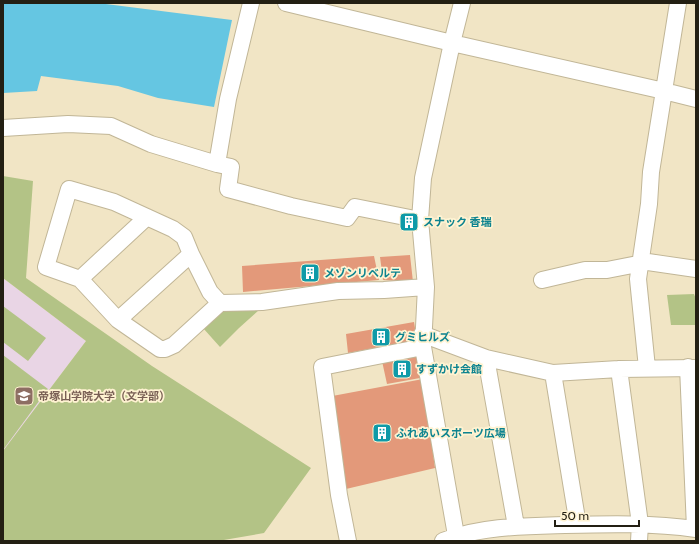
<svg xmlns="http://www.w3.org/2000/svg" width="699" height="544" viewBox="0 0 699 544" font-family="Cabin,'Noto Sans JP',sans-serif">
<style>
.education{fill:#e9d5e5}
.green{fill:#b3c386}
.water{fill:#65c6e2}
.building{fill:#e3997a}
.lines{fill:none;stroke-linecap:round;stroke-linejoin:round}
.minor-casing{stroke:#c1b697;stroke-width:18}
.minor{stroke:#fff;stroke-width:16}
.labels{text-anchor:middle;stroke-width:3.5;stroke-linejoin:round;paint-order:stroke}
.culture-label{font-size:11px;font-weight:bold;fill:#0d838f;stroke:#fff3d2;text-anchor:start}
.education-label{font-size:11px;font-weight:bold;fill:#785e54;stroke:#fff3d2;text-anchor:start}
</style>
<rect width="100%" height="100%" fill="#f1e5c5"/>
<path class="education" d="M 3,278 L 86,341 L 3,451 Z"/>
<path class="green" d="M 3,176 L 33,181 L 26,278 L 152,366 L 311,468 L 264,533 L 218,541 L 3,541 L 3,451 L 86,341 L 3,278 Z
M 694,294 L 696,299 L 696,325 L 671,325 L 667,295 Z
M 3,306 L 46,338 L 28,361 L 3,342 Z
M 226,307 L 259,310 L 239,328 L 220,347 L 203,328 Z
M 3,355 L 48,389 L 3,450 Z"/>
<path class="water" d="M 3,3 L 98,3 L 232,20 L 214,107 L 158,98 L 118,86 L 41,76 L 37,91 L 3,93 Z"/>
<path class="building" d="M 410,255 L 413,282 L 383,280 L 380,257 Z
M 374,256 L 379,280 L 243,292 L 242,266 Z
M 414,322 L 417,340 L 348,353 L 346,334 Z
M 418,353 L 420,378 L 387,384 L 382,361 Z
M 423,379 L 435,468 L 346,489 L 327,397 Z"/>
<g class="lines">
<g class="minor-casing">
<path id="minor" d="M 286,3 L 452,43 L 664,91 L 696,99
M 3,128 L 68,124 L 111,126 L 151,144 L 217,164 L 231,167 L 228,189 L 291,206 L 347,218 L 355,207 L 420,220
M 217,164 L 228,99 L 251,3
M 80,279 L 147,217
M 542,280 L 585,270 L 607,270 L 648,262 L 696,269
M 220,303 L 210,292 L 191,254 L 184,237 L 173,229 L 114,202 L 69,189 L 46,267 L 80,279 L 118,320 L 160,349 L 165,349 L 174,345 L 220,303 L 262,302 L 338,291 L 384,290 L 426,287
M 118,320 L 191,254
M 422,334 L 486,358 L 553,373 L 619,369 L 696,368
M 486,358 L 516,526
M 688,367 L 695,528
M 647,368 L 638,279 L 649,204 L 651,172 L 678,3
M 619,369 L 640,524 L 639,541
M 553,373 L 578,525
M 348,541 L 339,495 L 322,367 L 423,347
M 443,541 C 479,526 527,526 565,525 C 609,524 653,523 696,529
M 457,541 L 423,347 L 426,287 L 420,220 L 423,178 L 452,43 L 462,3"/>
</g>
<use href="#minor" class="minor"/>
</g>
<defs>
<g id="building-square" transform="scale(1)"><rect x="-9" y="-9" width="18" height="18" rx="4" fill="#0f9aa8" stroke="#fff3d2"/><path d="M-4-6H4V6H1V3H-1V6H-4ZM-2.5-4.3h1.7v1.8h-1.7ZM.8-4.3h1.7v1.8H.8ZM-2.5-1h1.7V.8h-1.7ZM.8-1h1.7V.8H.8Z" fill="#fff"/></g>
<g id="university-square" transform="scale(1)"><rect x="-9" y="-9" width="18" height="18" rx="4" fill="#8d6e63" stroke="#fff3d2"/><path d="M0-5L7-2L0 1L-7-2ZM-4 1L0 2.5L4 1V4Q0 6-4 4Z" fill="#fff"/></g>
</defs>
<g fill-rule="evenodd">
<use href="#building-square" x="409" y="222"/>
<use href="#building-square" x="310" y="273"/>
<use href="#building-square" x="381" y="337"/>
<use href="#building-square" x="402" y="369"/>
<use href="#university-square" x="24" y="396"/>
<use href="#building-square" x="382" y="433"/>
</g>
<g class="labels">
<g class="culture-label">
<text x="423" y="226">スナック 香瑞</text>
<text x="324" y="277">メゾンリベルテ</text>
<text x="395" y="341">グミヒルズ</text>
<text x="416" y="373">すずかけ会館</text>
<text x="396" y="437">ふれあいスポーツ広場</text>
</g>
<g class="education-label">
<text x="38" y="400">帝塚山学院大学（文学部）</text>
</g>
</g>
<rect width="699" height="544" fill="none" stroke="#231f13" stroke-width="8"/>
<path d="M555 520v6h84v-6" fill="none" stroke="#231f13" stroke-width="2"/>
<text x="561" y="520" font-size="12" fill="#231f13" stroke="#fff3d2" stroke-width="3" paint-order="stroke">50 m</text>
</svg>
